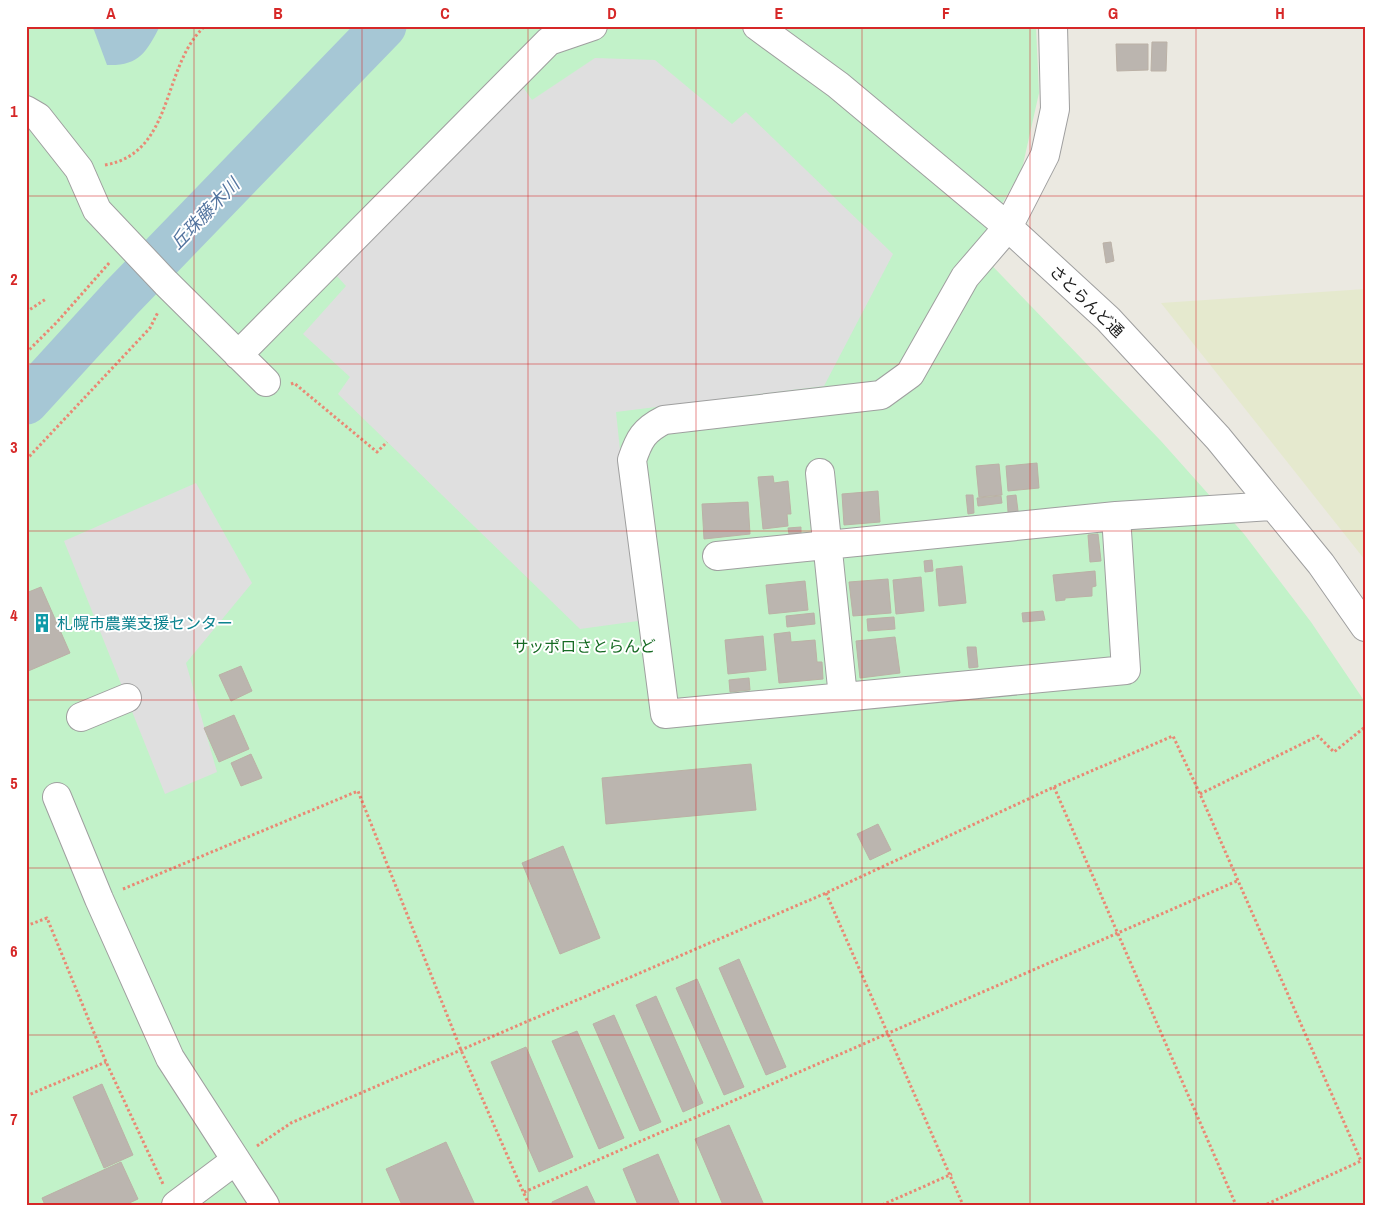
<svg xmlns="http://www.w3.org/2000/svg" width="1391" height="1231" viewBox="0 0 1391 1231" font-family="'Archivo Narrow','Noto Sans JP',sans-serif">
<style>
.farmland{fill:#e5e9ce}
.park{fill:#c2f2c9}
.parking{fill:#dfdfdf}
.water{fill:#a6c7d5}
.lines{fill:none;stroke-linecap:round;stroke-linejoin:round}
.river{stroke:#a6c7d5;stroke-width:45}
.building{fill:#bbb5af;stroke:#bbb1a6}
.minor-casing{stroke:#9f9f9f;stroke-width:30}
.path{stroke:#e98974;stroke-width:3;stroke-dasharray:2.5 2.5;stroke-linecap:butt}
.minor{stroke:#fff;stroke-width:28}
.grid{fill:none;stroke:#d62828;stroke-width:1;stroke-opacity:0.55}
.labels{text-anchor:middle;stroke-width:4;stroke-linejoin:round;paint-order:stroke}
.street-label{font-size:16px;fill:#1b1b1b;stroke:#fff}
.culture-label{font-size:16px;fill:#0d838f;stroke:#fff;text-anchor:start}
.park-label{font-size:16px;fill:#176b24;stroke:#fff}
.water-label{font-size:18px;font-style:italic;fill:#53749f;stroke:#fff}
.neatline{fill:none;stroke:#d62828;stroke-width:2}
.grid-label{font-size:16px;text-anchor:middle;font-weight:bold;fill:#d62828}
</style>
<rect width="100%" height="100%" fill="#ebe9e1"/>
<path class="farmland" d="M 1365,289 L 1365,560 L 1161,303 Z"/>
<path class="park" d="M 26,26 L 1036,26 L 1039,93 L 1022,169 L 976,249 L 1161,441 L 1244,534 L 1311,622 L 1365,702 L 1365,1205 L 26,1205 Z"/>
<path class="parking" d="M 595,58 L 655,60 L 732,124 L 746,112 L 893,254 L 824,386 L 616,412 L 638,621 L 580,629 L 338,394 L 350,377 L 303,334 L 346,286 L 336,275 L 523,87 L 532,100 Z
M 196,483 L 252,583 L 186,663 L 217,772 L 165,794 L 64,541 Z"/>
<path class="water" d="M 90,26 L 160,26 C 146,53 139,66 107,65 L 94,30 Z"/>
<g class="lines">
<path class="river" d="M 26,402 L 122,297 L 384,26"/>
</g>
<path class="building" d="M 1152,42 L 1167,42 L 1166,71 L 1151,71 Z
M 1116,44 L 1148,44 L 1148,70 L 1117,71 Z
M 1111,242 L 1114,261 L 1106,263 L 1103,243 Z
M 1037,463 L 1039,488 L 1008,491 L 1006,466 Z
M 999,464 L 1002,495 L 979,497 L 976,466 Z
M 773,476 L 774,483 L 788,481 L 791,514 L 787,514 L 788,526 L 763,529 L 758,477 Z
M 878,491 L 880,522 L 844,525 L 842,494 Z
M 966,495 L 973,495 L 974,513 L 968,514 Z
M 1016,495 L 1018,511 L 1008,512 L 1007,496 Z
M 1001,496 L 1002,503 L 978,506 L 977,498 Z
M 748,502 L 750,534 L 704,539 L 702,504 Z
M 801,527 L 801,533 L 789,534 L 788,528 Z
M 1098,534 L 1101,561 L 1090,562 L 1088,535 Z
M 932,560 L 933,571 L 925,572 L 924,561 Z
M 962,566 L 966,603 L 939,606 L 936,569 Z
M 1095,571 L 1096,586 L 1092,587 L 1092,596 L 1065,598 L 1065,600 L 1056,601 L 1053,575 Z
M 921,577 L 924,611 L 896,614 L 893,580 Z
M 888,579 L 891,613 L 853,616 L 849,582 Z
M 805,581 L 808,610 L 769,614 L 766,585 Z
M 41,587 L 70,653 L 26,672 L 26,593 Z
M 1043,611 L 1045,620 L 1023,622 L 1022,613 Z
M 814,613 L 815,624 L 787,627 L 786,616 Z
M 894,617 L 895,629 L 868,631 L 867,619 Z
M 790,632 L 791,642 L 815,640 L 817,662 L 822,662 L 823,679 L 779,683 L 774,634 Z
M 763,636 L 766,670 L 728,674 L 725,640 Z
M 895,637 L 900,673 L 860,678 L 856,641 Z
M 967,647 L 976,647 L 978,667 L 969,668 Z
M 241,666 L 252,691 L 231,701 L 219,675 Z
M 749,678 L 750,690 L 730,692 L 729,680 Z
M 234,715 L 249,749 L 219,762 L 204,728 Z
M 251,754 L 262,778 L 241,786 L 231,763 Z
M 751,764 L 756,810 L 606,824 L 602,778 Z
M 878,824 L 891,850 L 870,860 L 857,834 Z
M 563,846 L 600,938 L 560,954 L 522,863 Z
M 739,959 L 786,1067 L 766,1075 L 719,968 Z
M 697,979 L 744,1087 L 724,1095 L 676,988 Z
M 656,996 L 703,1103 L 683,1112 L 636,1005 Z
M 614,1015 L 661,1122 L 640,1131 L 593,1024 Z
M 577,1031 L 624,1138 L 599,1149 L 552,1041 Z
M 526,1047 L 573,1157 L 539,1172 L 491,1062 Z
M 102,1084 L 133,1155 L 104,1168 L 73,1097 Z
M 729,1125 L 764,1205 L 723,1205 L 695,1139 Z
M 446,1142 L 475,1205 L 402,1205 L 386,1169 Z
M 658,1154 L 680,1205 L 638,1205 L 623,1169 Z
M 121,1162 L 138,1199 L 125,1205 L 45,1205 L 42,1198 Z
M 587,1186 L 596,1205 L 553,1205 L 552,1202 Z"/>
<g class="lines">
<g class="minor-casing">
<path id="minor" d="M 757,26 L 838,85 L 1008,227 L 1108,319 L 1218,438 L 1321,564 L 1365,627
M 1053,26 L 1055,109 L 1045,155 L 1008,227 L 965,277 L 910,374 L 881,395 L 664,420 C 644,430 639,439 632,460 L 665,714 L 1126,670 L 1116,516
M 26,110 L 38,117 L 79,169 L 97,210 L 166,283 L 266,382
M 238,355 L 549,41 L 593,26
M 820,473 L 843,697
M 717,556 L 1116,516 L 1273,506
M 81,717 L 127,698
M 57,797 L 99,899 L 170,1058 L 265,1205
M 176,1205 L 236,1160"/>
</g>
<path class="path" d="M 105,165 C 175,153 161,66 205,26
M 26,312 L 46,299
M 26,353 L 57,322 L 110,262
M 291,384 L 294,383 L 377,452 L 387,442
M 26,460 L 150,328 L 158,312
M 1054,787 L 1236,1205
M 1200,794 L 1318,736 L 1334,752 L 1365,727
M 123,889 L 358,791 L 461,1050 L 529,1205
M 826,893 L 963,1205
M 26,926 L 47,918 L 106,1062 L 163,1184
M 26,1096 L 106,1062
M 257,1146 L 291,1123 L 826,893 L 1054,787 L 1173,736 L 1200,794 L 1361,1161 L 1265,1205
M 524,1192 L 1237,881
M 882,1205 L 952,1174"/>
<use href="#minor" class="minor"/>
</g>
<path class="grid" d="M 194,26 L 194,1205M 362,26 L 362,1205M 528,26 L 528,1205M 696,26 L 696,1205M 862,26 L 862,1205M 1030,26 L 1030,1205M 1196,26 L 1196,1205M 26,196 L 1365,196M 26,364 L 1365,364M 26,531 L 1365,531M 26,700 L 1365,700M 26,868 L 1365,868M 26,1035 L 1365,1035"/>
<defs>
<g id="building-bare" transform="scale(1.5)"><path d="M-4-6H4V6H1V3H-1V6H-4ZM-2.5-4.3h1.7v1.8h-1.7ZM.8-4.3h1.7v1.8H.8ZM-2.5-1h1.7V.8h-1.7ZM.8-1h1.7V.8H.8Z" fill="#0f9aa8" stroke="#fff" stroke-width="2.5" paint-order="stroke"/></g>
</defs>
<g fill-rule="evenodd">
<use href="#building-bare" x="42" y="623"/>
</g>
<g class="labels">
<g class="street-label">
<text transform="translate(1087 301) rotate(44)" y="6">さとらんど通</text>
</g>
<g class="culture-label">
<text x="57" y="629">札幌市農業支援センター</text>
</g>
<g class="park-label">
<text x="584" y="652">サッポロさとらんど</text>
</g>
<g class="water-label">
<text transform="translate(205 214) rotate(-46)" y="6">丘珠藤木川</text>
</g>
</g>
<rect width="1391" height="1231" fill="none" stroke="#ffffff" stroke-width="55"/>
<rect x="28" y="28" width="1336" height="1176" class="neatline"/>
<g class="grid-label">
<text x="111" y="19">A</text>
<text x="278" y="19">B</text>
<text x="445" y="19">C</text>
<text x="612" y="19">D</text>
<text x="779" y="19">E</text>
<text x="946" y="19">F</text>
<text x="1113" y="19">G</text>
<text x="1280" y="19">H</text>
<text x="14" y="117">1</text>
<text x="14" y="285">2</text>
<text x="14" y="453">3</text>
<text x="14" y="621">4</text>
<text x="14" y="789">5</text>
<text x="14" y="957">6</text>
<text x="14" y="1125">7</text>
</g>
</svg>
